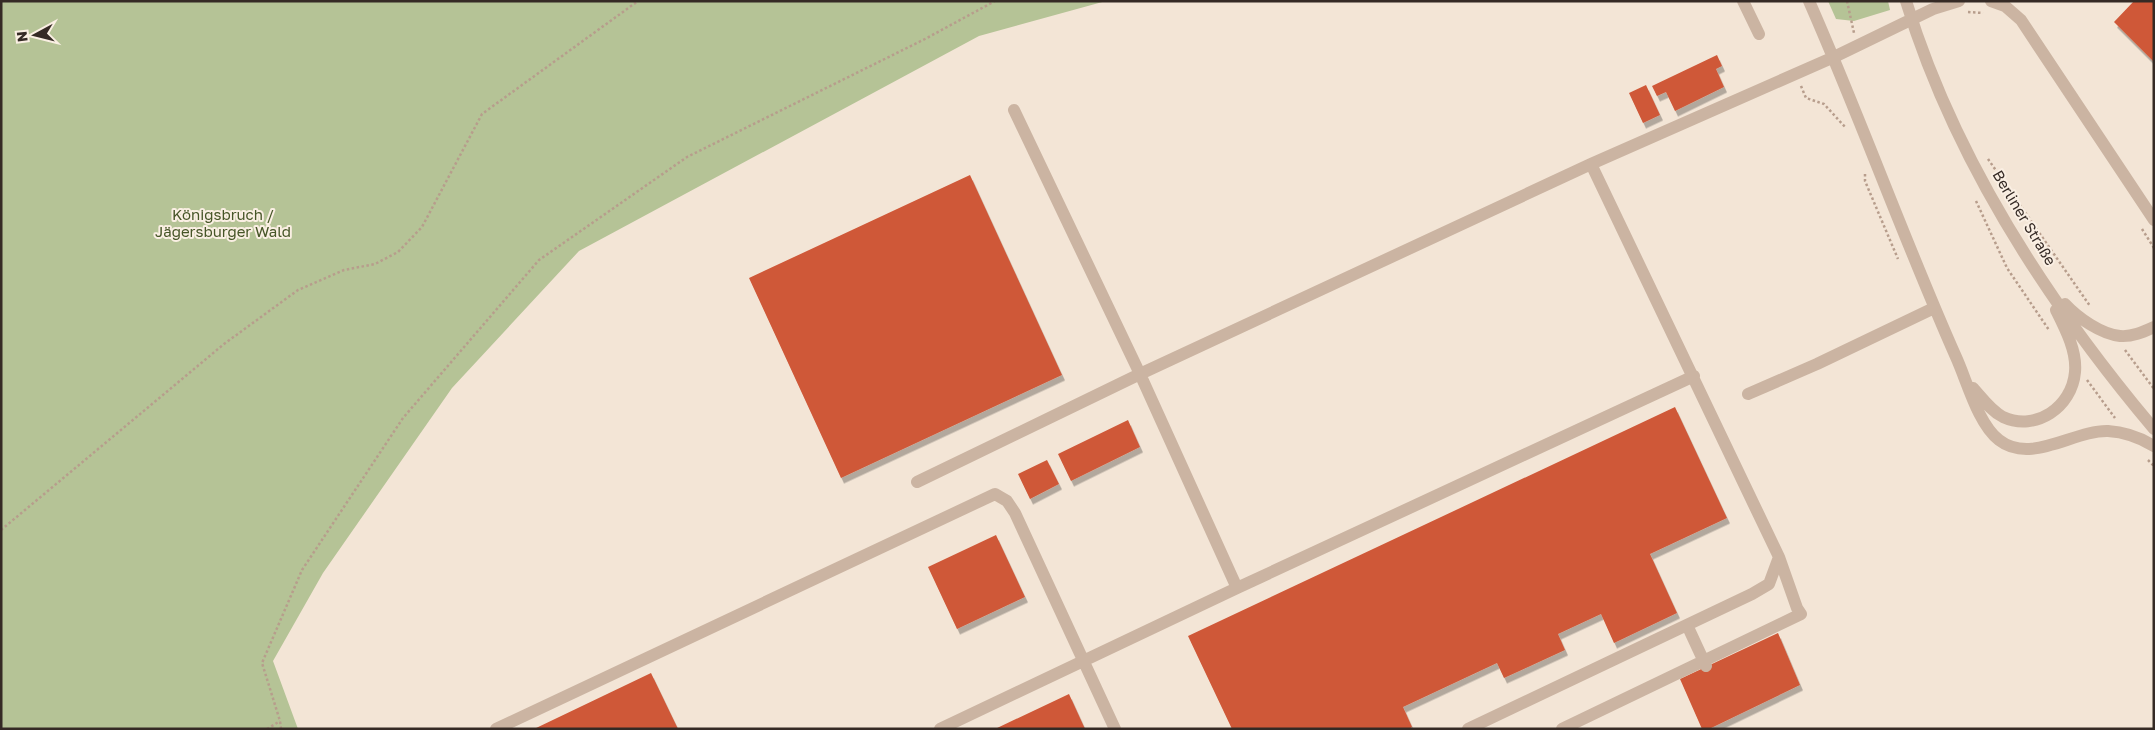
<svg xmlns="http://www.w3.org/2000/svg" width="2155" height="730" viewBox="0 0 2155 730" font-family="'Golos Text',sans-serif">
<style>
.green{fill:#b5c396}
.building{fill:#cf5838;filter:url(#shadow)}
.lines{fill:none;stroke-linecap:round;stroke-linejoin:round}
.path{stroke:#b79d8c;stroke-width:2.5;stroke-dasharray:2.5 2.5;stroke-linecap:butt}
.minor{stroke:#cbb4a2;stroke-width:12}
.labels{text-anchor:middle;stroke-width:4;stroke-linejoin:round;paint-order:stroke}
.park-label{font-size:15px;fill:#465527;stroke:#faefe3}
.street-label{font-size:15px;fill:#352a25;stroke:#faefe3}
</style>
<defs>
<filter id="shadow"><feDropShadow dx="3" dy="5.5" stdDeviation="0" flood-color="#0004"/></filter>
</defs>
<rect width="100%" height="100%" fill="#f3e5d6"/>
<path class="green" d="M 1,1 L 1106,1 L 979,36 L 579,251 L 452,388 L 323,573 L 273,661 L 298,729 L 1,729 Z
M 1828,1 L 1888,1 L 1890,10 L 1854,21 L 1836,19 Z"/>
<path class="building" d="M 2134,1 L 2154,1 L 2154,62 L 2114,22 Z
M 1717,55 L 1722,66 L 1716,69 L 1724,87 L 1675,111 L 1666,92 L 1657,96 L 1652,86 Z
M 1646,85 L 1660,115 L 1643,123 L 1629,93 Z
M 970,175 L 1062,375 L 841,478 L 749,278 Z
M 1675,407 L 1727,518 L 1650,554 L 1677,613 L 1614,643 L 1601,614 L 1558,634 L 1565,650 L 1504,678 L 1497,663 L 1403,707 L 1412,727 L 1409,729 L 1232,729 L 1188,636 Z
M 1128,420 L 1140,447 L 1071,481 L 1058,454 Z
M 1047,460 L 1059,484 L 1030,499 L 1018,474 Z
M 996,535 L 1025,597 L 957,629 L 928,567 Z
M 1778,633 L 1800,685 L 1709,729 L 1702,729 L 1680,679 Z
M 651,673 L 678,729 L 534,729 Z
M 1069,694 L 1085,729 L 995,729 Z"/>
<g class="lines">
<path class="path" d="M 1847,1 L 1854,33
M 1968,12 L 1983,13
M 1801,86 L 1806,98 L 1824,104 L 1846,128
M 1988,159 L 2090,306
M 1865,174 L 1865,181 L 1898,259
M 1976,201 L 2007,268 L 2049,330
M 2142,229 L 2154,248
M 2125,350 L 2154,389
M 2087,380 L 2115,418
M 2148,460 L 2154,466
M 1,530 L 224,344 L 298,290 L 344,270 L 375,264 L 398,252 L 422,227 L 482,114 L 638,1
M 267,729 L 280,721
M 281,729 L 280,721 L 262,663 L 302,570 L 403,418 L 539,260 L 687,157 L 925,39 L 995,1"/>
<path class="minor" d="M 1743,1 L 1759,34
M 1809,1 C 1861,119 1904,240 1956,357 C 1967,381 1978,424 1999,440 C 2031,465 2074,430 2108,431 C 2126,432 2139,437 2154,446
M 1906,1 C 1954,159 2048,303 2154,429
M 1991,1 L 2005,6 L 2021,20 L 2154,220
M 1014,110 L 1140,374 L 1237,588
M 2065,304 C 2078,318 2101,334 2120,336 C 2132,337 2143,332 2154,327
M 1973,388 C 1982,398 1991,411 2003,417 C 2036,432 2072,407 2075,372 C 2077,351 2065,328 2056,310
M 1748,394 L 1817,364 L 1934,308
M 917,482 L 1140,374 L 1591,164 L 1834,57 L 1933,9 L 1959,1
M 1687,625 L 1706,666
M 496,729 L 995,494 L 1007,501 L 1015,513 L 1115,729
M 940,729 L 1237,588 L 1694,376
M 1468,729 L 1752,594 L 1769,584 L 1779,557 L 1591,164
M 1562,729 L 1801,614 L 1797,608 L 1779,557"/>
</g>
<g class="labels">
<g class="park-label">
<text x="223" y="220">Königsbruch /<tspan x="223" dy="17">Jägersburger Wald</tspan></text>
</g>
<g class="street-label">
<text transform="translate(2024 218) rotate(59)" y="5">Berliner Straße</text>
</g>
</g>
<rect width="2155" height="730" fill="none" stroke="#352a25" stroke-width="5"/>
<g transform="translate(35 35) rotate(263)" stroke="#faefe3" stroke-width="4" paint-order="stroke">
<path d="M0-4L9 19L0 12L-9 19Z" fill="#352a25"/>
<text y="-8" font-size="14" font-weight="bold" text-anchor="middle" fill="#352a25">N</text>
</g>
</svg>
